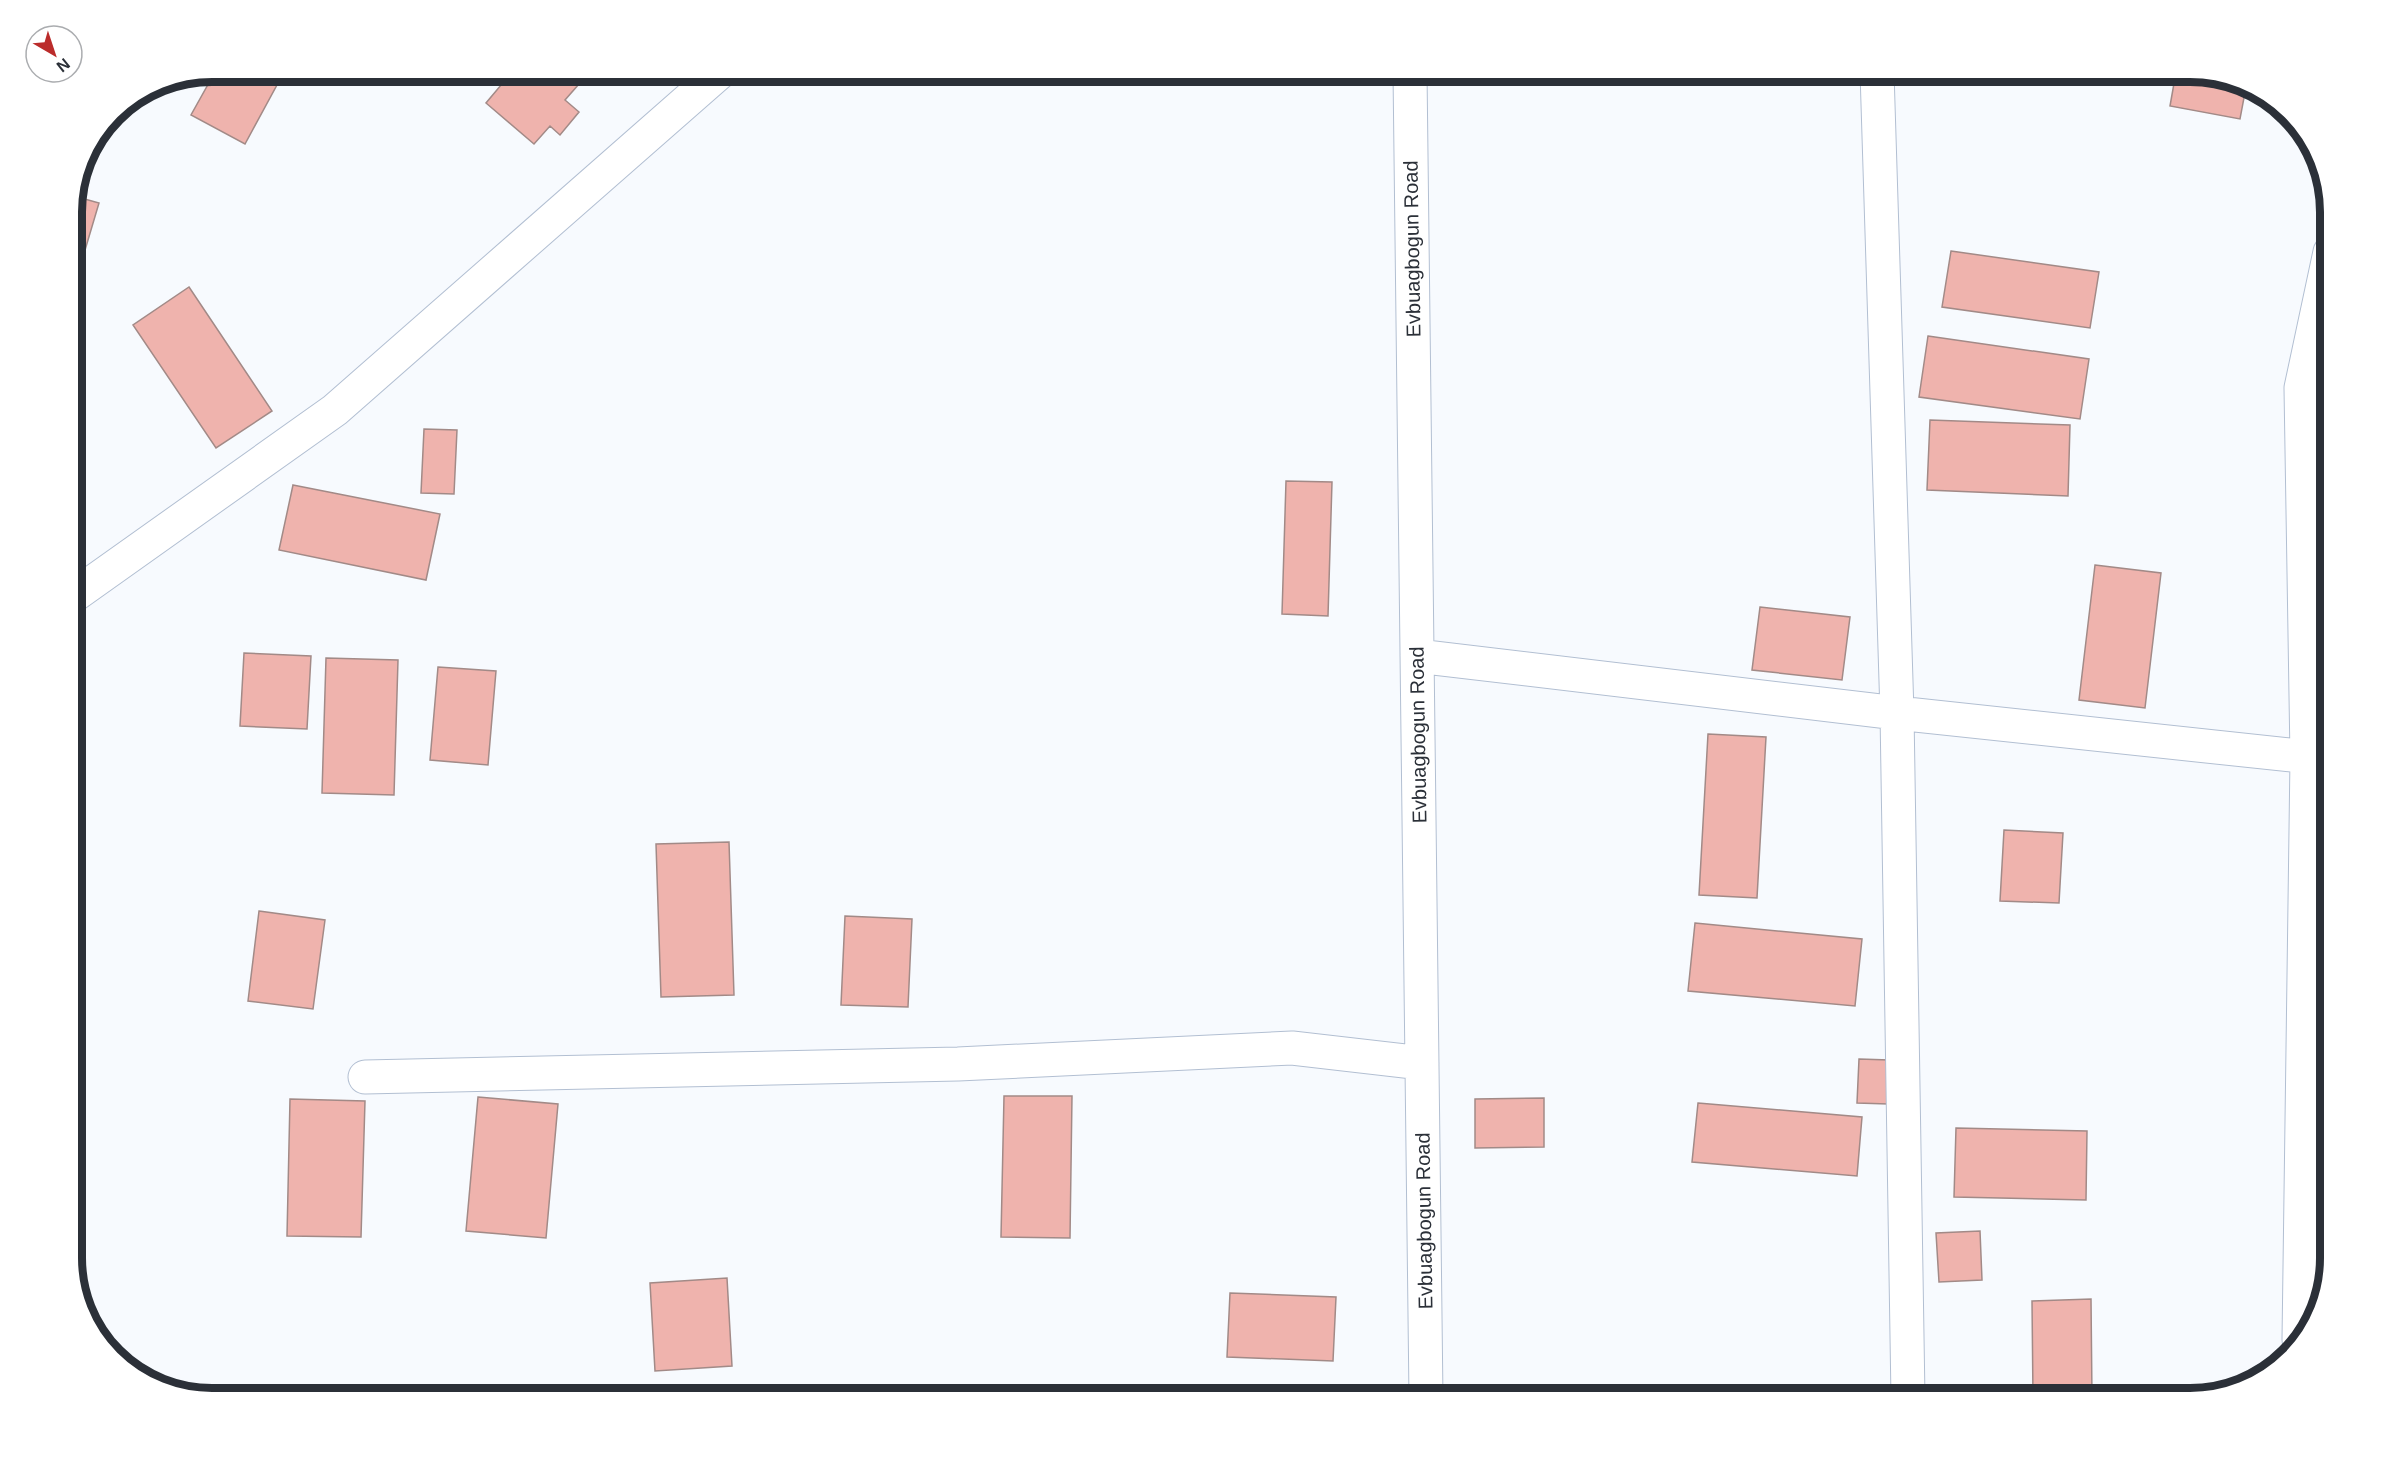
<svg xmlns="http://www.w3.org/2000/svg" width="2402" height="1470" viewBox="0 0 2402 1470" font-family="Helvetica,sans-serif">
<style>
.building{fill:#efb3ad;stroke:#a28a87;stroke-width:1.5}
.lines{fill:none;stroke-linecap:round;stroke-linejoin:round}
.minor-casing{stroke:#b2bfd2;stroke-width:35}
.minor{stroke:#fff;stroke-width:33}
.labels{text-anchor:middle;stroke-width:6;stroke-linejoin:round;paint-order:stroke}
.street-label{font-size:20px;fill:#2b3038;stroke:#fff}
.rim{fill:none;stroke:#2b3038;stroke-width:8}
</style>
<rect width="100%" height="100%" fill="#f7fafe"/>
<path class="building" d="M 215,72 L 284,72 L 245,144 L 191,115 Z
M 512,72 L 565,72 L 579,84 L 565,100 L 579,112 L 560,135 L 550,126 L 534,144 L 486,103 Z
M 2053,72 L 2086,72 L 2085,79 Z
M 2176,72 L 2189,72 L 2246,87 L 2240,119 L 2170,106 Z
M 74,196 L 99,203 L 72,294 L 72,204 Z
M 1951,251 L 2099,272 L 2090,328 L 1942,307 Z
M 189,287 L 272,411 L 216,448 L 133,325 Z
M 1928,336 L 2089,359 L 2080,419 L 1919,397 Z
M 1930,420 L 2070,425 L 2068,496 L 1927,490 Z
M 424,429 L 457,430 L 454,494 L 421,493 Z
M 1286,481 L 1332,482 L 1328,616 L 1282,614 Z
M 293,485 L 440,514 L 426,580 L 279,550 Z
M 2095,565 L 2161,573 L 2145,708 L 2079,700 Z
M 1760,607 L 1850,617 L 1842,680 L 1752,670 Z
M 244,653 L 311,656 L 307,729 L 240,726 Z
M 326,658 L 398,660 L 394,795 L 322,793 Z
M 438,667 L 496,671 L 488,765 L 430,760 Z
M 1708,734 L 1766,737 L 1757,898 L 1699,895 Z
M 2004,830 L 2063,833 L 2059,903 L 2000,901 Z
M 729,842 L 734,995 L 661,997 L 656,844 Z
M 259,911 L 325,920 L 313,1009 L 248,1001 Z
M 845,916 L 912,919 L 908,1007 L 841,1005 Z
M 1695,923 L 1862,939 L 1855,1006 L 1688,991 Z
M 1859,1059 L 1889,1060 L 1888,1104 L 1857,1103 Z
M 1004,1096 L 1072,1096 L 1070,1238 L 1001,1237 Z
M 478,1097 L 558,1104 L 546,1238 L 466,1231 Z
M 1544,1098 L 1544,1147 L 1475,1148 L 1475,1099 Z
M 290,1099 L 365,1101 L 361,1237 L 287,1236 Z
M 1698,1103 L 1862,1117 L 1857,1176 L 1692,1162 Z
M 1956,1128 L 2087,1131 L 2086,1200 L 1954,1197 Z
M 1980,1231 L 1982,1280 L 1939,1282 L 1936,1233 Z
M 727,1278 L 732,1366 L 655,1371 L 650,1283 Z
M 1230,1293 L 1336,1297 L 1333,1361 L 1227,1357 Z
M 2091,1299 L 2092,1398 L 2033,1398 L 2032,1301 Z"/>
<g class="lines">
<g class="minor-casing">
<path id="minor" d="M 1410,72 L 1426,1398
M 1877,72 L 1897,713 L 1908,1398
M 72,597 L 335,410 L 720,72
M 1417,656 L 1897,713 L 2328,759
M 365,1077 L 958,1064 L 1292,1048 L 1422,1063
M 2299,1340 L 2307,757 L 2301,388 L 2330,252"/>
</g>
<use href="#minor" class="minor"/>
</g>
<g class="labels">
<g class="street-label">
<text transform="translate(1412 249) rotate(-91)" y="7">Evbuagbogun Road</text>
<text transform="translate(1418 735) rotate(-91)" y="7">Evbuagbogun Road</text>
<text transform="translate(1424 1221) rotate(-91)" y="7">Evbuagbogun Road</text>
</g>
</g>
<path d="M0 0H2402V1470H0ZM212 82H2190A130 130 0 0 1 2320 212V1258A130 130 0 0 1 2190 1388H212A130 130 0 0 1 82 1258V212A130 130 0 0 1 212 82Z" fill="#fff" fill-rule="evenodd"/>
<path class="rim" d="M212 82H2190A130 130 0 0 1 2320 212V1258A130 130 0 0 1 2190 1388H212A130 130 0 0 1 82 1258V212A130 130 0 0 1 212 82Z"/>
<g transform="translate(54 54) rotate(141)"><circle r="28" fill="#ffffff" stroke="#aaacaf" stroke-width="1.5"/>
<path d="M0-4.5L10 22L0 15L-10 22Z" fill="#bb2c2b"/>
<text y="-9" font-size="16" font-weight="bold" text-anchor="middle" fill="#2b3038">N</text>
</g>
</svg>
